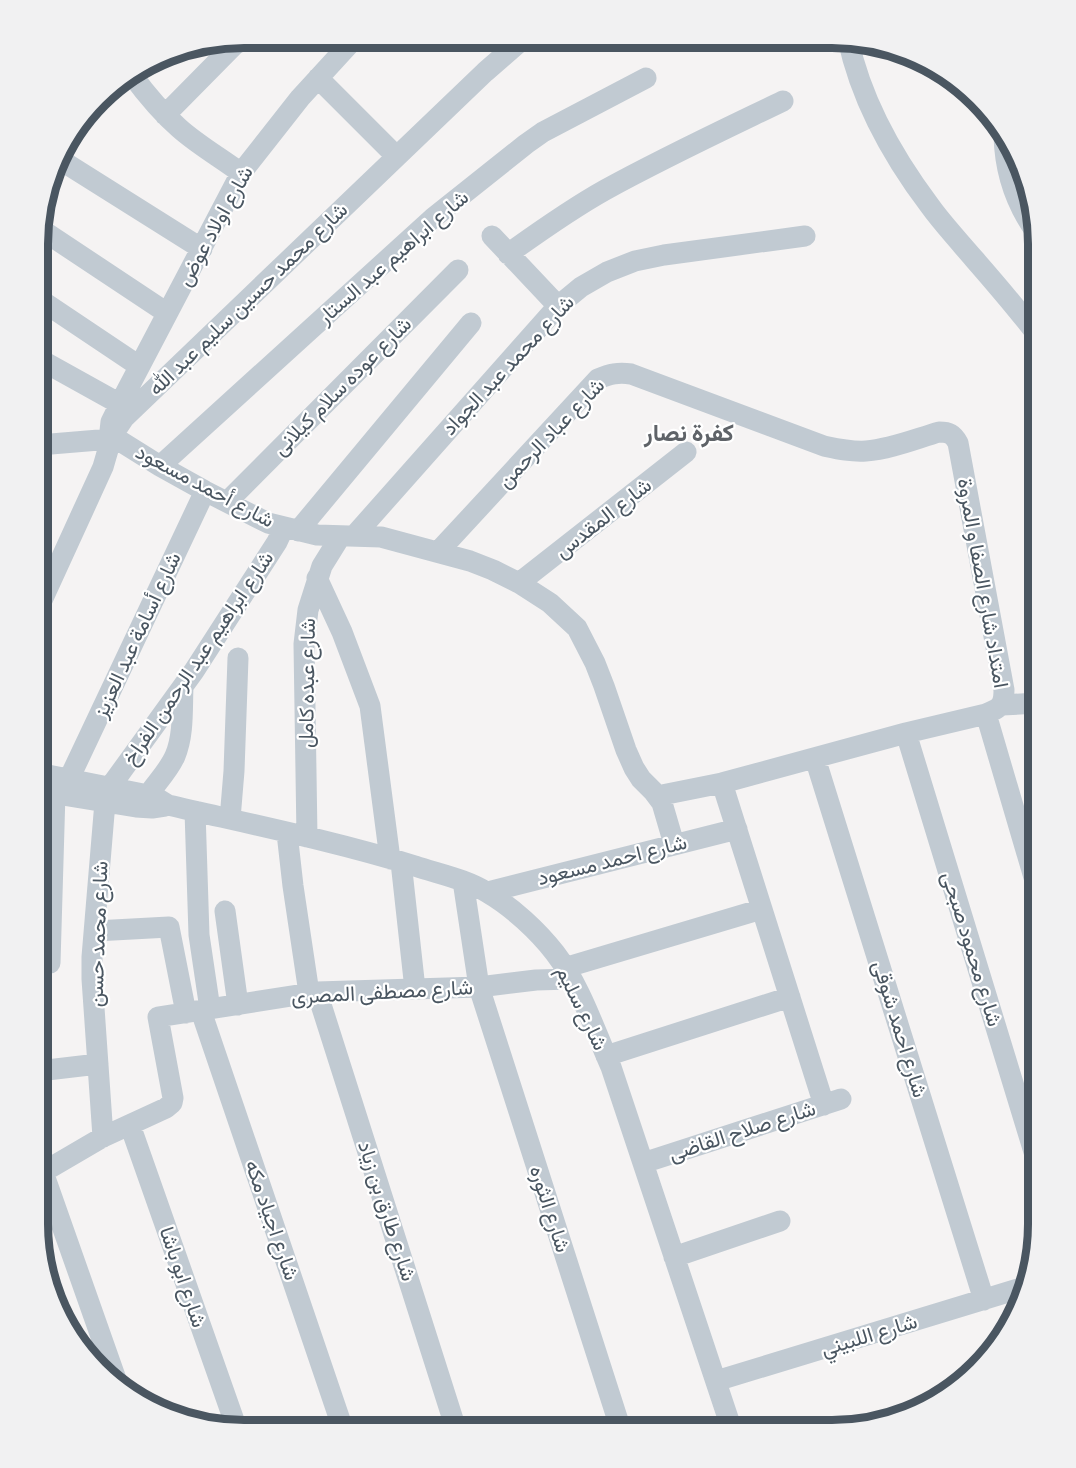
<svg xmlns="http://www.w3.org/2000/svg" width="1076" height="1468" viewBox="0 0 1076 1468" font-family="'Source Sans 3',Vazirmatn,sans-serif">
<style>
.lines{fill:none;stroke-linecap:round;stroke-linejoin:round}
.minor{stroke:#c1cad2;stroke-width:21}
.labels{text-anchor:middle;stroke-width:4.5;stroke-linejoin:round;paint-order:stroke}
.street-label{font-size:21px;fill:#4a5661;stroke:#fff}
.quarter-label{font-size:24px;font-weight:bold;fill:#5f6368;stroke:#fff}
.rim{fill:none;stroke:#4a5661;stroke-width:8}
</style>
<rect width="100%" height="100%" fill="#f5f3f3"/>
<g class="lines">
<path class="minor" d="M 355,38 L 300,98 L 241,173 L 124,396 L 111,422 L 110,431 L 112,436 L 160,466 L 205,491 L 268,523 L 317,535 L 381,537 L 470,561 L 493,570 L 519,583 L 550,603 L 577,628 L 595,663 L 604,686 L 626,750 L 634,768 L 641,779 L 653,791 L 662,803 L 674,844
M 848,39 C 861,100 893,157 930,206 C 940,220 951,232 962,245 C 988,275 1014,304 1038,336
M 132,75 C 146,94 161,112 179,128 C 198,145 221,158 241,173
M 318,78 L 396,156
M 165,115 L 241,38
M 1004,136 C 1005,172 1015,203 1036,232
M 59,159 L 202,249
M 39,228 L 167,313
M 492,236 L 558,306
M 508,254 C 540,231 571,209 605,190 C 663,158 723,130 783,101
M 39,299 L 139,366
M 39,359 L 120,404
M 39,445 L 111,439
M 160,466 L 433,218 L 526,144 L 543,132 L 646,78
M 227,502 L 458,270
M 298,531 L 471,323
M 354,536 L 558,306 L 581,287 L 607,272 L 635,261 L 664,255 L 805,236
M 438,552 L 598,379 C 610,374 618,372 631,374 L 824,446 C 838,449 851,452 866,451 C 891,449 915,439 939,432 C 949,432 953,434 958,443 L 1004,690 C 1004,706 1000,708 986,714 L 906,733 L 722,783 L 657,796
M 317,578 L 342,632 L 370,706 L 390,859
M 519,583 L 686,452
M 39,607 L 103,467 L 112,436 L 124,418 L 485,72 L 524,38
M 1002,705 L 1038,703
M 986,714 L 1038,891
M 906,733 L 1038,1165
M 815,758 L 984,1300
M 38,773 L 148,795 L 155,797 L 168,805 C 250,824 334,841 415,866 C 439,874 466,879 488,893 C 512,907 538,931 555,953 C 581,987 594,1029 611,1067 L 732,1430
M 69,779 L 205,491
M 722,783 L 824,1105
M 110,787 L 194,671 L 277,542 L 284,527
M 38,791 L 136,807 L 152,808 L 165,806
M 148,795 C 157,782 169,770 175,756 C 184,735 182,708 183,686
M 195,811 L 199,935 L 210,1009
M 230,819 L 234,771 L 238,658
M 287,833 L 293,886 L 309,993
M 307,837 L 304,644 L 308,610 L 322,566 L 340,537
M 401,862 L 415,989
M 463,881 L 479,987 L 621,1430
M 488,892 L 737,829
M 225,911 L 238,1005
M 95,931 L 169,927 L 186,1013
M 50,963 L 55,793
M 564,968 L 762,909
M 317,992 L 456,1429
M 201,1011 L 343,1429
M 606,1056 L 790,997
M 47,1070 L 98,1064
M 130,1125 L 237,1429
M 103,1137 L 92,979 L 92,957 L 105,802
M 643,1163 L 841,1099
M 43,1172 L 117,1382
M 38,1175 L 103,1137 L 166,1108 L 172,1103 L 173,1098 L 158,1017 L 317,992 L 479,987 L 536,980 L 571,979
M 674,1257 L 780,1221
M 716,1381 L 1021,1288"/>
</g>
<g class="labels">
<g class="street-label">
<text transform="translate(215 226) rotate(-61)" y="7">شارع اولاد عوض</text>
<text transform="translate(393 257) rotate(-41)" y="7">شارع ابراهيم عبد الستار</text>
<text transform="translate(248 299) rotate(-44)" y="7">شارع محمد حسين سليم عبد الله</text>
<text transform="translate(508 365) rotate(-47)" y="7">شارع محمد عبد الجواد</text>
<text transform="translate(342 386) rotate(-45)" y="7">شارع عوده سلام كيلانى</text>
<text transform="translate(551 433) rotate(-46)" y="7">شارع عباد الرحمن</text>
<text transform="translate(205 486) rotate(28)" y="7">شارع أحمد مسعود</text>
<text transform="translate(603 518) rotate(-38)" y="7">شارع المقدس</text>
<text transform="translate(983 583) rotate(80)" y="7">امتداد شارع الصفا و المروة</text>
<text transform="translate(137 635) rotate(-65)" y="7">شارع أسامة عبد العزيز</text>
<text transform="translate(198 658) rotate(-56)" y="7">شارع ابراهيم عبد الرحمن الفراخ</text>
<text transform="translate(307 683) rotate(-89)" y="7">شارع عبده كامل</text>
<text transform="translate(612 860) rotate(-14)" y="7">شارع احمد مسعود</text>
<text transform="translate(98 934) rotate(-88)" y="7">شارع محمد حسن</text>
<text transform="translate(972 949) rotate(73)" y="7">شارع محمود صبحى</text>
<text transform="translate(382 992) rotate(-3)" y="7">شارع مصطفى المصرى</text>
<text transform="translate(582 1008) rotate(64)" y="7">شارع سليم</text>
<text transform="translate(900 1029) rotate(73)" y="7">شارع احمد شوقى</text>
<text transform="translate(742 1131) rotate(-18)" y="7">شارع صلاح القاضى</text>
<text transform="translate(550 1209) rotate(72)" y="7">شارع الثوره</text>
<text transform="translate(387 1211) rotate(72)" y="7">شارع طارق بن زياد</text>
<text transform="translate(272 1220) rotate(71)" y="7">شارع اجياد مكه</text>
<text transform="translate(183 1277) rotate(71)" y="7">شارع ابو باشا</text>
<text transform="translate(869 1335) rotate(-17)" y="7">شارع اللبيني</text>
</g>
<g class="quarter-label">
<text x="689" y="441">كفرة نصار</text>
</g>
</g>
<path d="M0 0H1076V1468H0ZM244 48H832A196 196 0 0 1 1028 244V1224A196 196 0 0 1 832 1420H244A196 196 0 0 1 48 1224V244A196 196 0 0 1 244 48Z" fill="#f1f1f2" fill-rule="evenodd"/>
<path class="rim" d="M244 48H832A196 196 0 0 1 1028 244V1224A196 196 0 0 1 832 1420H244A196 196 0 0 1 48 1224V244A196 196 0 0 1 244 48Z"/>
</svg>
